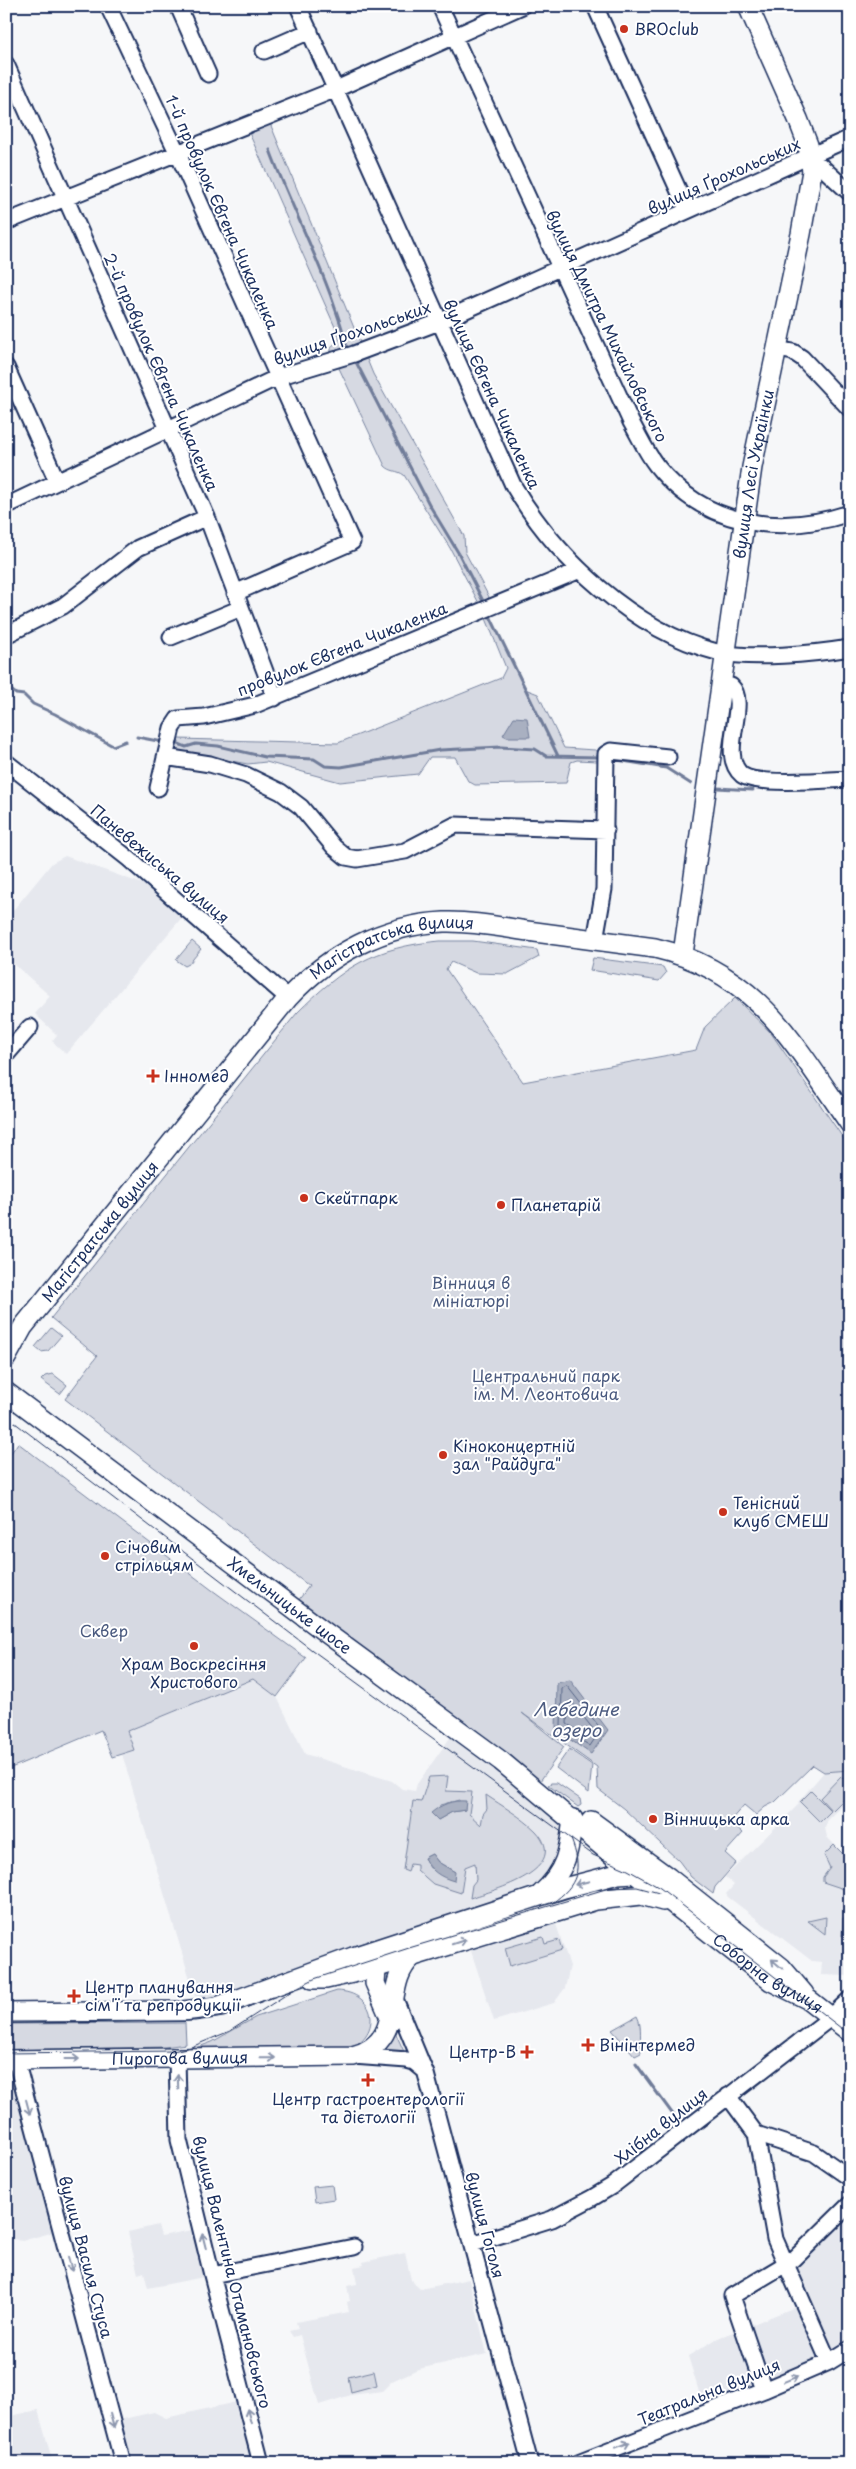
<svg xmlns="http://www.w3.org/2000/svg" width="856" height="2469" viewBox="0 0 856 2469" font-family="'Playpen Sans',sans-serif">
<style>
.built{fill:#e6e8ee}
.green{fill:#d6d9e2;stroke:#7884a0;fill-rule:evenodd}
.water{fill:#a9b0c1;stroke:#707c99}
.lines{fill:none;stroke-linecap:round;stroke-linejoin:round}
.shore{stroke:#546386;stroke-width:1}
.stream{stroke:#707c99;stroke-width:3}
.minor-casing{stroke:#1b2f5e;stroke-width:19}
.major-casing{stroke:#1b2f5e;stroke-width:22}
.minor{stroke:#fff;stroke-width:15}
.major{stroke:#fff;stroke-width:19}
.tram{stroke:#1b2f5e;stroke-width:1}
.oneway{stroke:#8d97ae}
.poi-dot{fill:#c8321e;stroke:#fff;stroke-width:2}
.labels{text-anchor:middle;stroke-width:4;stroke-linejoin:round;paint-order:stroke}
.poi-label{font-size:16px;fill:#1b2f5e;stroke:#fff;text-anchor:start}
.street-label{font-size:16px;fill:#1b2f5e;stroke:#fff}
.park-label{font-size:16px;fill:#4a5a7f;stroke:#fff}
.water-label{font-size:18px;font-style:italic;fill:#4d5c81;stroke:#fff}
</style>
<rect width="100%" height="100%" fill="#f6f7f9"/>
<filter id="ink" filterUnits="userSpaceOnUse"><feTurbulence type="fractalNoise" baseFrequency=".02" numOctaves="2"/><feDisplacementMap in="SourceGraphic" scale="10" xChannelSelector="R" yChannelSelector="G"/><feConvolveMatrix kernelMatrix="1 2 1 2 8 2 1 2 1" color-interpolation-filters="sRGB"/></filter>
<g filter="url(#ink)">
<path class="built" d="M 65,856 L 148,886 L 184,915 L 66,1054 L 52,1041 L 57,1035 L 35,1014 L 50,996 L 6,957 L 6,919 L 52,863 Z
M 253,1679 L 277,1697 L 305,1754 L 392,1781 L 402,1789 L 415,1791 L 417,1784 L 457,1728 L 573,1819 L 554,1882 L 199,2009 L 122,1754 L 134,1750 L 127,1731 Z
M 850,1770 L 850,1798 L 828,1819 L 825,1828 L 827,1837 L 850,1861 L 849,1976 L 821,1975 L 822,1962 L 812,1961 L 728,1897 L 726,1894 L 734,1885 L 725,1877 L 799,1804 L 798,1802 L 824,1772 Z
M 555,1921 L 570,1966 L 565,1988 L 554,2003 L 494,2021 L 470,1948 Z
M 6,2060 L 16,2060 L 61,2230 L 22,2241 L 6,2237 Z
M 850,2209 L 850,2343 L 834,2352 L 828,2352 L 790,2264 Z
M 158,2225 L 161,2236 L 197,2229 L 209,2276 L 148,2288 L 144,2272 L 138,2274 L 128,2232 Z
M 405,2253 L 411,2280 L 420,2289 L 469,2279 L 487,2354 L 418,2369 L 392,2381 L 382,2391 L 351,2395 L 319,2405 L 300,2335 L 293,2337 L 289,2331 L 298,2329 L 296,2322 L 349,2312 L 347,2302 L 350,2301 L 347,2286 L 357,2284 L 354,2267 L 364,2265 L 363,2262 Z
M 803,2304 L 829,2362 L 850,2349 L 850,2358 L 834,2368 L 829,2362 L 760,2383 L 703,2405 L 688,2356 L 718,2338 Z
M 236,2402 L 252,2463 L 130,2463 L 119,2420 L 154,2412 L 166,2418 Z
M 38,2410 L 53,2463 L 6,2463 L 6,2417 Z"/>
<path class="green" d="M 267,116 L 373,374 L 464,536 L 465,552 L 489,597 L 484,602 L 489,614 L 525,689 L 538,694 L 564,748 L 595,750 L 601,753 L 599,760 L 597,761 L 577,760 L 571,762 L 566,783 L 475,785 L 468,781 L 455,757 L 430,757 L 418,774 L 340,782 L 266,762 L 248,764 L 181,752 L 174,749 L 174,742 L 178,739 L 338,743 L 501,678 L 506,668 L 483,611 L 450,548 L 404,475 C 397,470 391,472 385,466 L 331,351 L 331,347 L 339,340 L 339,336 L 246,126 Z
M 192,941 L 201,949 L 189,964 L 185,966 L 176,960 Z
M 440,941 L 473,941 L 537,950 L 539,957 L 507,974 L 476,973 L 451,962 L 446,969 L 523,1082 L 696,1050 L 705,1027 L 735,998 L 771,1033 L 850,1148 L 850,1770 L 824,1772 L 813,1765 L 775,1802 L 765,1807 L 756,1815 L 744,1805 L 730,1821 L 743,1833 L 725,1853 L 736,1863 L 715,1887 L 713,1894 L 691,1877 L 679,1861 L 624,1809 L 598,1789 L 597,1767 L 522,1713 L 564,1747 L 540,1781 L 298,1601 L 309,1586 L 65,1399 L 97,1356 L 51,1318 L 297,1013 C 343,967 374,947 440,941 Z
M 593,958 L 663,967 L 666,973 L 659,981 L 590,970 Z
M 51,1328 L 61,1336 L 48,1351 L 41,1352 L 35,1347 Z
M 53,1374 L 67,1385 L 60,1394 L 41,1380 L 45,1376 Z
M 18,1443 L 212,1590 L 306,1658 L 277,1697 L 253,1679 L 127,1731 L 134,1750 L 112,1757 L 101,1730 L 6,1770 L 6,1460 Z
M 569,1749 L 592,1765 L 589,1793 L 556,1768 Z
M 448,1776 L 446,1791 L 472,1792 L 469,1814 L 481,1825 L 483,1814 L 487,1809 L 486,1795 C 502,1806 522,1817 536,1831 C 572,1870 495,1890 470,1898 L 472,1885 L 476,1880 L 475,1863 L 465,1867 L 461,1893 L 433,1884 L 417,1870 L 417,1865 L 410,1864 L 408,1872 L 403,1870 L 413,1801 L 421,1802 L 429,1777 ZM 459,1800 L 465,1810 L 452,1812 L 438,1820 L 440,1805 ZM 432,1854 L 438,1862 L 455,1872 L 430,1868 L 424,1858 Z
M 841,1776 L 850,1784 L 850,1793 L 832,1811 L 820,1798 Z
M 551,1783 L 557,1783 L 580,1799 L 581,1805 L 578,1807 L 548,1785 Z
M 811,1791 L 831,1811 L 820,1822 L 800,1802 Z
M 834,1845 L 850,1861 L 850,1891 L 823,1882 L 823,1877 L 830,1868 L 824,1855 Z
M 826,1917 L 825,1934 L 808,1921 Z
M 843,1918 L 850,1918 L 850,1929 L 842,1936 Z
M 543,1937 L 545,1944 L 559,1940 L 562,1950 L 510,1966 L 505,1948 Z
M 337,1991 C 375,1992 385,2033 347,2050 L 190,2050 L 212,2042 L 256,2017 Z
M 637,2016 C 643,2027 639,2040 641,2053 L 635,2056 L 612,2030 Z
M 185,2023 L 186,2044 L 164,2047 L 6,2050 L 6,2024 Z
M 396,2034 L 406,2056 L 375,2056 Z
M 332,2185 L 334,2199 L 315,2202 L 313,2187 Z
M 374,2371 L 377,2385 L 351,2392 L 348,2377 Z"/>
<path class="water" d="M 514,717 L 527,718 L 530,737 L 507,737 L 503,735 Z
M 570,1680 L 608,1730 L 591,1754 L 556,1730 L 557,1683 Z
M 466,1801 L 465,1810 L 452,1812 L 438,1820 L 431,1813 C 442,1804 452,1800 466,1801 Z
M 432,1854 L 438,1862 L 455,1872 L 454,1881 C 440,1877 431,1871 424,1858 Z"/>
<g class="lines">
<path class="shore" d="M 567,1686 L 601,1729 L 590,1746 L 561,1727 L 562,1689 Z
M 571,1701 L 593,1729 L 589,1737 L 567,1724 L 568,1703 Z"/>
<path class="stream" d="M 270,150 C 290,204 317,254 335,308 C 340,322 345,335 347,349
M 354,358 L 430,506 L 459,554 L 484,603
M 489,614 L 558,756
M 6,686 L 16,694 L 24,695 L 33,704 L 55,714 L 113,746 L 126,741
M 137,737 L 163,742
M 174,742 L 186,747 L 196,744 L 218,746 L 265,757 L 314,759 L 325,766 L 341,767 L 440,750 L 501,747 L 535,749 L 546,756 L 601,757
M 611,759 L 666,768 L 691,784
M 717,788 L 753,790
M 636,2064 L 677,2120"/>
<g class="minor-casing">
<path id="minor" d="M 108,6 L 178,154 L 352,542 L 235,593
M 178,6 L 208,74
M 298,6 L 513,485 C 555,557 634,631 717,652 C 752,660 813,654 850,648
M 440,6 L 631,422 C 639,436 646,452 656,465 C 705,527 779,536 850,513
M 595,6 L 687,209
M 264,51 L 310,31
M 6,64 L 207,517 L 275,698
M 811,157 L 850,193
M 6,222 L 334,90 L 522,6
M 777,349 L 793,352 L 802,358 L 850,409
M 6,367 L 57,481
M 6,506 L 278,377 L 354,354 L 439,322 L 850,138
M 6,635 L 63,606 L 138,548 L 207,517
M 171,637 L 241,608
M 721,684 L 731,686 C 750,704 717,754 742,775 C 757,786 829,780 850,779
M 165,757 L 210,764 L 246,775 L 281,792 L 301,807 L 334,847 L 346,857 L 357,859 L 405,851 L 455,825 L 606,830
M 6,762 L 129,859 L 288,998
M 158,788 L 172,728 L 178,719 L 204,717 L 255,705 L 580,570
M 595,940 L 604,889 L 606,754 L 611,751 L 668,757
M 6,1055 L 30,1027
M 395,1999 L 426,2074 L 530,2463
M 353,2056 L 407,2060 L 414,2062 L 425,2071
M 177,2058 L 179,2140 L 212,2275 L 261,2463
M 16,2060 L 123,2463
M 728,2096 L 756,2134 L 814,2153 L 850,2178
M 756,2134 L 775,2239 L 829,2362
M 472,2244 L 552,2219 L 592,2198 L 612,2186 L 829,2019 L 850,1999
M 212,2275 L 354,2247
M 764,2390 L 732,2296 L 794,2259 L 850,2204
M 578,2463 L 764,2390 L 829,2362 L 850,2349"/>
</g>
<g class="major-casing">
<g id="major">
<path id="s1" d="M 683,954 L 752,467 L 801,234 L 812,171 L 808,145 L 798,119 L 748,6"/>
<path id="s2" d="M 6,1358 L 23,1327 L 288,998 C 329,954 383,925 444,922 C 474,921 505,928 535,932 C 575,937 615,943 655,948 C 758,972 794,1044 850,1124"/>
<path id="s3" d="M 6,1392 L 325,1632 L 501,1761 L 628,1868 L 771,1981 L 809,2000 L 850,2032"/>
<path d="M 591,1821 L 669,1878 L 781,1967 L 804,1994"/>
<path d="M 541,1894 C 566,1871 569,1852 573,1819"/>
<path d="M 377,1957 L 375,1983 L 391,2020"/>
<path d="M 313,1979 L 326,1979 L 375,1968 L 596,1900 L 641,1895 L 663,1901"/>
<path d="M 6,2013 L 183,2011 L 217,2007 L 353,1957 L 564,1888 L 618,1874 L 634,1873 L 651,1876 L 667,1881 L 684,1892"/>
<path id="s4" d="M 6,2060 L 353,2056 C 409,2041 380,1985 412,1957"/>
</g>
</g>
<use href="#minor" class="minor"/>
<use href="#major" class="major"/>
<path class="tram" d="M 6,1416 L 312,1650 L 593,1855 L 628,1870 L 660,1888 L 850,2035
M 552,1903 C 578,1885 583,1869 571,1839
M 6,2022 L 195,2021 L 224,2017 L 272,1997
M 6,2053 L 173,2051 L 191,2047 L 230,2031 L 298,1987 L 314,1979 L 409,1948 L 609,1888 L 637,1887 L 659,1893"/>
</g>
<defs><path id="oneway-shaft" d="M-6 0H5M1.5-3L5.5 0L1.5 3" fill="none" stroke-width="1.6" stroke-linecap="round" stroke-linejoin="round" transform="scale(1.25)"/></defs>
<g class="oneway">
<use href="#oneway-shaft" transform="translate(582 1883) rotate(166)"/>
<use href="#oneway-shaft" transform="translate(459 1942) rotate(-18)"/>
<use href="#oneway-shaft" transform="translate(777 1964) rotate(-139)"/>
<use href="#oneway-shaft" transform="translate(268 2058) rotate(-1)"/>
<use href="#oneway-shaft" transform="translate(72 2059)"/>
<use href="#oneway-shaft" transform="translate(178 2082) rotate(-92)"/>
<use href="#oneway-shaft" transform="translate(28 2107) rotate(75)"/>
<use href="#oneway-shaft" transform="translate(204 2241) rotate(-104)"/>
<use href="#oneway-shaft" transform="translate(70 2264) rotate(75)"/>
<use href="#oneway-shaft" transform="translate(791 2379) rotate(-23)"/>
<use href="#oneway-shaft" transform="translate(249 2416) rotate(-105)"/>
<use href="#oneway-shaft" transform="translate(112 2421) rotate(75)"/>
<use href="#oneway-shaft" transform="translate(623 2445) rotate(-21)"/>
</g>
</g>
<g class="poi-dot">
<circle cx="624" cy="29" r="5"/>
<path d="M150.5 1068.5h5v5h5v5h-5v5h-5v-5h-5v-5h5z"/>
<circle cx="304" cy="1198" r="5"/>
<circle cx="501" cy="1205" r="5"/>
<circle cx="443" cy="1455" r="5"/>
<circle cx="723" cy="1512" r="5"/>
<circle cx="105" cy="1556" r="5"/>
<circle cx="194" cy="1646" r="5"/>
<circle cx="653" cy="1819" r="5"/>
<path d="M71.5 1988.5h5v5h5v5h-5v5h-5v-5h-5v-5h5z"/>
<path d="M585.5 2037.5h5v5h5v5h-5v5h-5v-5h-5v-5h5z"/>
<path d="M524.5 2044.5h5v5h5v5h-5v5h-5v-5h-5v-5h5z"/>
<path d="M365.5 2072.5h5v5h5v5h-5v5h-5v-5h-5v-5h5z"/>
</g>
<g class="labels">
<g class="poi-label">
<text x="634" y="35">BROclub</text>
<text x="164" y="1082">Інномед</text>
<text x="314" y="1204">Скейтпарк</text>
<text x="511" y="1211">Планетарій</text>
<text x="453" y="1452">Кіноконцертній<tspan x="453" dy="18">зал "Райдуга"</tspan></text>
<text x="733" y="1509">Тенісний<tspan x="733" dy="18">клуб СМЕШ</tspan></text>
<text x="115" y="1553">Січовим<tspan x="115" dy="18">стрільцям</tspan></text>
<text x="194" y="1670" text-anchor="middle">Храм Воскресіння<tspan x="194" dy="18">Христового</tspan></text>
<text x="663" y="1825">Вінницька арка</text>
<text x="85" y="1993">Центр планування<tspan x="85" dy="18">сім'ї та репродукції</tspan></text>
<text x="599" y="2051">Вінінтермед</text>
<text x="516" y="2058" text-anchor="end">Центр-В</text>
<text x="368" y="2105" text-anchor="middle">Центр гастроентерології<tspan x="368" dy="18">та дієтології</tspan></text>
</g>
<g class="street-label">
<text transform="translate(724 176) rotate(-24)" y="6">вулиця Ґрохольських</text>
<text transform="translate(222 212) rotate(66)" y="6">1-й провулок Євгена Чикаленка</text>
<text transform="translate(607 326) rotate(64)" y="6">вулиця Дмитра Михайловського</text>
<text transform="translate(352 333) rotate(-19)" y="6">вулиця Ґрохольських</text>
<text transform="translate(161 372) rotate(66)" y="6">2-й провулок Євгена Чикаленка</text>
<text transform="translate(492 394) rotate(65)" y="6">вулиця Євгена Чикаленка</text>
<text dy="6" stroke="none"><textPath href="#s1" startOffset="485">вулиця Лесі Українки</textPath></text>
<text transform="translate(342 649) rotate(-22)" y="6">провулок Євгена Чикаленка</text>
<text transform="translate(160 864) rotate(40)" y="6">Паневежиська вулиця</text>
<text dy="6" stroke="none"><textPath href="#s2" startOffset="578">Магістратська вулиця</textPath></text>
<text dy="6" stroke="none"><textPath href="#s2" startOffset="158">Магістратська вулиця</textPath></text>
<text dy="6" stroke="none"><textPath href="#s3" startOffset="355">Хмельницьке шосе</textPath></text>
<text dy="6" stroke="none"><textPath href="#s3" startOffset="959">Соборна вулиця</textPath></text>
<text dy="6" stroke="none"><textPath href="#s4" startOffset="174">Пирогова вулиця</textPath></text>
<text transform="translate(661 2126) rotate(-38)" y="6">Хлібна вулиця</text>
<text transform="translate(485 2225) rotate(75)" y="6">вулиця Гоголя</text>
<text transform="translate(86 2257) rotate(75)" y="6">вулиця Василя Стуса</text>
<text transform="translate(232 2272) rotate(76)" y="6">вулиця Валентина Отамановського</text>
<text transform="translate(709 2392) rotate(-22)" y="6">Театральна вулиця</text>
</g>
<g class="park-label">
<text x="471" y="1289">Вінниця в<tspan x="471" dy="18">мініатюрі</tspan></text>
<text x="546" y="1382">Центральний парк<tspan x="546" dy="18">ім. М. Леонтовича</tspan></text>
<text x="104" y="1637">Сквер</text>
</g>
<g class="water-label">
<text x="576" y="1716">Лебедине<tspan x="576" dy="21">озеро</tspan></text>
</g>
</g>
<rect width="856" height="2469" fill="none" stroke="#fff" stroke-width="25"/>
<rect x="12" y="12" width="831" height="2444" fill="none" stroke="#1b2f5e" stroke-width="2" filter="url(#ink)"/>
</svg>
